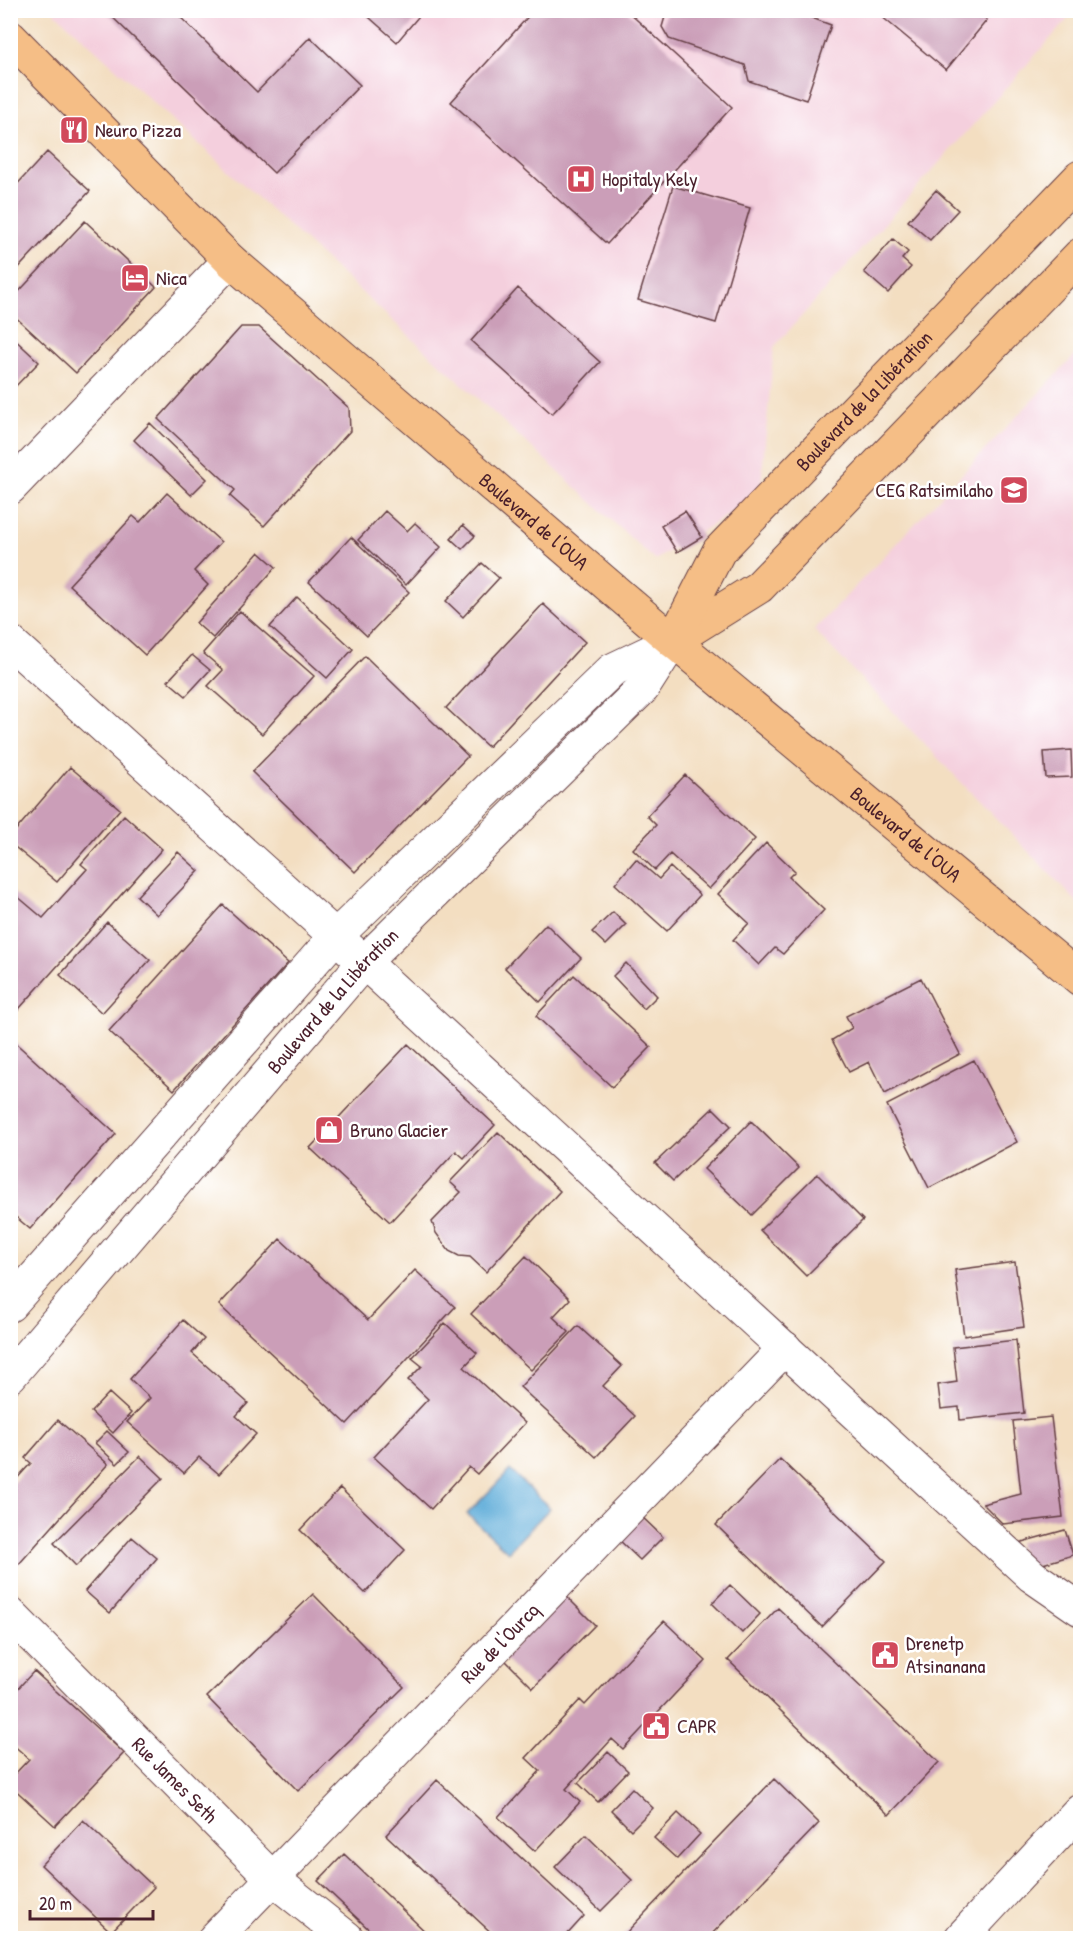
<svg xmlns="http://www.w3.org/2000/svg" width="1091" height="1949" viewBox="0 0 1091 1949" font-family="'Patrick Hand',sans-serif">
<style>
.built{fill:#f4cfdd}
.water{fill:#60add9;stroke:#556682;stroke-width:1.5}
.building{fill:#cb9eb8}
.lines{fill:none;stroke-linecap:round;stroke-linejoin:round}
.minor-casing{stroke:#633c42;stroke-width:35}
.major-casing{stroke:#633c42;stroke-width:35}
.minor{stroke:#fff;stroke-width:33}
.major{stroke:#f5be86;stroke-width:33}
.labels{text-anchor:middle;stroke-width:5;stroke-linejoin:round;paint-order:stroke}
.poi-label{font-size:20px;fill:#4a1f2b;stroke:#fff;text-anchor:start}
.street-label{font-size:20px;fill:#4a1f2b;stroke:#fff}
</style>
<rect width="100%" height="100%" fill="#fff"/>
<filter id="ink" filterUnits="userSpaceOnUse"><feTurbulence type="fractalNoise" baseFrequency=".0167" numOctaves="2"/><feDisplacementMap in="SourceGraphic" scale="12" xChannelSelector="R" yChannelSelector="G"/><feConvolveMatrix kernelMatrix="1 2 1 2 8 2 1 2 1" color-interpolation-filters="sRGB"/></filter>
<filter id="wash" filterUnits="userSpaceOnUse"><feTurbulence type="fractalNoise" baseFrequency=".008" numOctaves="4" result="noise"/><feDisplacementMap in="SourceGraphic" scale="24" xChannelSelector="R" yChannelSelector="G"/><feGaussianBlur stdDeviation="1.35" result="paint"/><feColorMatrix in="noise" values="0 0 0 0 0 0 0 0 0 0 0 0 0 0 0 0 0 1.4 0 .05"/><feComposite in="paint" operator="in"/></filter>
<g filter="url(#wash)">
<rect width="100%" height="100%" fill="#f3dec1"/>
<path class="built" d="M 53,11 L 1075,11 L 774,347 L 760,495 L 655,560 Z
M 1080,350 L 1080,905 L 814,630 Z"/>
<path class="water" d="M 510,1470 L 550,1508 L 508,1552 L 467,1514 Z"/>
<g id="blocks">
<path class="building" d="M 105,10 L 173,10 L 257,92 L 310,37 L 360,85 L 274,173 Z
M 361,10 L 424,10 L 397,42 Z
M 534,10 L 626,10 L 732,107 L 607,244 L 451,102 Z
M 667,10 L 790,10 L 831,25 L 806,100 L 749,81 L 745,65 L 669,39 L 662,27 Z
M 886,10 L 976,10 L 987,20 L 946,70 L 881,16 Z
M 47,152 L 90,191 L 10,277 L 10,192 Z
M 673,186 L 750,208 L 716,323 L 638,300 Z
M 936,190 L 958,210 L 930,240 L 908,221 Z
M 85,221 L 156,287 L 76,373 L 10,312 L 10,301 Z
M 893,239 L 908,252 L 902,259 L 911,267 L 888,293 L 864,272 Z
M 518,288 L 600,362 L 552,414 L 471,341 Z
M 241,327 L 259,327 L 349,408 L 350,431 L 264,526 L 230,496 L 235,490 L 158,419 Z
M 10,335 L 39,362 L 10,392 Z
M 150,423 L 207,479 L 191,495 L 134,440 Z
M 167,493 L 221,542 L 194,571 L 208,585 L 145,655 L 69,585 L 133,516 L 140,522 Z
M 385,511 L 407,531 L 415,523 L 441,547 L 406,585 L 358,540 Z
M 685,511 L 702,537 L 677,552 L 661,526 Z
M 463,525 L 475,536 L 462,549 L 451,539 Z
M 351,537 L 409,592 L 367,636 L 309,582 Z
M 259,552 L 276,567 L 213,638 L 196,623 Z
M 482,563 L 499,578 L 463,617 L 446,601 Z
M 297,597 L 353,649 L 327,678 L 270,627 Z
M 543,604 L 585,642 L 488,747 L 446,708 Z
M 240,611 L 314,676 L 262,734 L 208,686 L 223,670 L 203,653 Z
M 192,655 L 210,670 L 186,696 L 168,681 Z
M 365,656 L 468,756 L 355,872 L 252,772 Z
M 1071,750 L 1072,777 L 1046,778 L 1044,752 Z
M 70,767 L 120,809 L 57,882 L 10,843 L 10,837 Z
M 685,775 L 755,839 L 709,889 L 670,854 L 655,870 L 633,849 L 656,825 L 647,816 Z
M 124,815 L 162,849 L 10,1019 L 10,890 L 43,918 L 87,869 L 81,864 Z
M 766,843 L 795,871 L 789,877 L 824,910 L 783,954 L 775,948 L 759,965 L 733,940 L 749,923 L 718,894 Z
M 178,852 L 199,871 L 157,915 L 137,896 Z
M 636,859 L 659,879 L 670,867 L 700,895 L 667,931 L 615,884 Z
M 223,905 L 288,963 L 174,1090 L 109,1031 Z
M 613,912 L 626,925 L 606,945 L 592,932 Z
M 107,922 L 150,960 L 102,1013 L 60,975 Z
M 546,924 L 581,958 L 540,1002 L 505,968 Z
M 626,963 L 657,996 L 644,1009 L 613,976 Z
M 574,975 L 651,1047 L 612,1087 L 536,1016 Z
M 921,978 L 960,1054 L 885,1094 L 869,1062 L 849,1072 L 832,1040 L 852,1028 L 846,1016 Z
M 10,1038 L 116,1134 L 30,1229 L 10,1212 Z
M 408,1044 L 495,1125 L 464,1158 L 456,1151 L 390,1222 L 310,1148 Z
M 974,1060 L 1017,1142 L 929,1188 L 887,1105 Z
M 713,1108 L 731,1126 L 673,1181 L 655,1163 Z
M 751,1121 L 799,1168 L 752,1215 L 704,1169 Z
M 498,1132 L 560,1191 L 486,1272 L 470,1257 L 459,1256 L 449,1251 L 436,1233 L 432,1222 L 461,1192 L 450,1182 Z
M 817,1174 L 863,1220 L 806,1276 L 760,1230 Z
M 280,1239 L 368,1320 L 415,1270 L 455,1307 L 347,1424 L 219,1305 Z
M 526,1256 L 570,1299 L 553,1317 L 569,1332 L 531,1370 L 471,1314 Z
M 1015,1262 L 1024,1327 L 964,1336 L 955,1270 Z
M 183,1320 L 204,1339 L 192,1353 L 248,1403 L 236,1416 L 256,1434 L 219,1474 L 199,1457 L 184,1473 L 127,1422 L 150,1398 L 130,1379 Z
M 445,1323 L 477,1353 L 464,1367 L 525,1423 L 477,1474 L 469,1467 L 431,1509 L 374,1457 L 428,1399 L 408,1380 L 422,1366 L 412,1358 Z
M 578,1326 L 622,1366 L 603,1386 L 635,1416 L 596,1457 L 520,1387 Z
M 1016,1340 L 1024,1413 L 960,1420 L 959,1407 L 941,1409 L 938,1385 L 957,1382 L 953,1347 Z
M 109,1393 L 131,1413 L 113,1433 L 91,1412 Z
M 1051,1417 L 1063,1517 L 1003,1524 L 983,1504 L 1021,1494 L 1013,1421 Z
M 58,1420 L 108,1464 L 19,1564 L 10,1557 L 10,1486 L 31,1463 L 25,1458 Z
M 107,1431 L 129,1452 L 117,1464 L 95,1443 Z
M 140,1456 L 163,1478 L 76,1566 L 54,1543 Z
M 780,1459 L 886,1561 L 822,1627 L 716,1525 Z
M 340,1488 L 405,1550 L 365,1593 L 300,1530 Z
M 638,1513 L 663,1537 L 640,1560 L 615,1536 Z
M 1065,1530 L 1073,1555 L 1026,1569 L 1018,1543 Z
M 132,1537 L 157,1558 L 110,1613 L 85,1591 Z
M 730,1585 L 760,1614 L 742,1633 L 712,1603 Z
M 313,1594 L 404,1687 L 298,1791 L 207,1697 Z
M 565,1595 L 595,1625 L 533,1688 L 503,1658 Z
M 778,1608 L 939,1762 L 889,1815 L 728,1660 Z
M 664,1621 L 706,1661 L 623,1749 L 612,1739 L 566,1789 L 580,1802 L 535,1851 L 498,1817 L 540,1771 L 526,1758 L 580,1700 L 585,1705 Z
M 34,1671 L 124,1753 L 55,1826 L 10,1785 L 10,1779 L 29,1759 L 10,1742 L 10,1697 Z
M 608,1752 L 628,1771 L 598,1802 L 578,1783 Z
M 774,1779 L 819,1823 L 708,1938 L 621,1938 Z
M 437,1780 L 584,1916 L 564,1938 L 497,1938 L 386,1835 Z
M 632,1788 L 653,1808 L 631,1830 L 611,1810 Z
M 678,1813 L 700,1834 L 677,1859 L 654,1838 Z
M 83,1820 L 154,1887 L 111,1932 L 41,1865 Z
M 586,1835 L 632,1880 L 601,1911 L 555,1867 Z
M 344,1854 L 432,1938 L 378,1938 L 318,1881 Z
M 10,1928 L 22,1938 L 10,1938 Z"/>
</g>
</g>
<g filter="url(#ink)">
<use href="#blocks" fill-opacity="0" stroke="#633c42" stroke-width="1.5"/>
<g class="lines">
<g class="minor-casing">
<g id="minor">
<path d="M 10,488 L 230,260"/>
<path d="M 10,642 L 364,962 L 1032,1576 L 1080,1609"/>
<path d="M 10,1305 L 336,936 L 612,670 L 673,641"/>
<path id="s1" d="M 10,1376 L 364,962 L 643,688 L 673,641"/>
<path id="s2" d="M 10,1614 L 274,1880 L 347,1938"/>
<path id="s3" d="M 215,1938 L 785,1348"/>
<path d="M 961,1938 L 1080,1810"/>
</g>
</g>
<g class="major-casing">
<g id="major">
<path id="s4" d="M 10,37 L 230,260 L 673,641 L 1080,979"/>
<path d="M 674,640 L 759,587 L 1080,255"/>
<path id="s5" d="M 673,641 L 719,551 L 1080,177"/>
</g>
</g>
<use href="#minor" class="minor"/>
<use href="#major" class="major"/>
</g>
</g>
<defs>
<g id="restaurant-square" transform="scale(1.5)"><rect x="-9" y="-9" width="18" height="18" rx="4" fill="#d1495b" stroke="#fff"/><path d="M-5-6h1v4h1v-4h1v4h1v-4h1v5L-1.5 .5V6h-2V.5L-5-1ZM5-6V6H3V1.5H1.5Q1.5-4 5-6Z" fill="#fff"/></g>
<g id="hospital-square" transform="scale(1.5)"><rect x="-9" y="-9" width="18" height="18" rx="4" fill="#d1495b" stroke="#fff"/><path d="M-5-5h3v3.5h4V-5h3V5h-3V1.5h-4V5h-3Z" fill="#fff"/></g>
<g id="hotel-square" transform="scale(1.5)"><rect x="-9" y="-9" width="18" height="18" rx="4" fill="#d1495b" stroke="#fff"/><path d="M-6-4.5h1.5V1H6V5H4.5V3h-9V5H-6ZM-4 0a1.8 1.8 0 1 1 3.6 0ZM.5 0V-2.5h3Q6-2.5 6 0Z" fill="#fff"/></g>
<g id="school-square" transform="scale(1.5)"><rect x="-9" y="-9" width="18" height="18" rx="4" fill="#d1495b" stroke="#fff"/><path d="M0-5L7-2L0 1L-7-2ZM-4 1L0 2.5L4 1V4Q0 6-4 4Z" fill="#fff"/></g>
<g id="shop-square" transform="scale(1.5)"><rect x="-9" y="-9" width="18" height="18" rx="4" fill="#d1495b" stroke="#fff"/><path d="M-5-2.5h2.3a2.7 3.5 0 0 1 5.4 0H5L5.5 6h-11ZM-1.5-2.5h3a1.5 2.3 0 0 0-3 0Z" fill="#fff"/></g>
<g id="civic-square" transform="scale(1.5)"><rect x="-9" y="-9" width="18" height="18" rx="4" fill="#d1495b" stroke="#fff"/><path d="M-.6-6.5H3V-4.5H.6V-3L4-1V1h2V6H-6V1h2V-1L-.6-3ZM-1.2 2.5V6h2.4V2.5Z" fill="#fff"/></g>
</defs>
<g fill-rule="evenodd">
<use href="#restaurant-square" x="74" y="130"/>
<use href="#hospital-square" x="581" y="179"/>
<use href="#hotel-square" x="135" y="278"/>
<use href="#school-square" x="1014" y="490"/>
<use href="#shop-square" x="329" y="1130"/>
<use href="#civic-square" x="885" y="1655"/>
<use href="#civic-square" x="656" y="1726"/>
</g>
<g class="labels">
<g class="poi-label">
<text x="95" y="137">Neuro Pizza</text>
<text x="602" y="186">Hopitaly Kely</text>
<text x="156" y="285">Nica</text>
<text x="993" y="497" text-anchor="end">CEG Ratsimilaho</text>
<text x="350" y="1137">Bruno Glacier</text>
<text x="906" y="1650">Drenetp<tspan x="906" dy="23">Atsinanana</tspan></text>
<text x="677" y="1733">CAPR</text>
</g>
<g class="street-label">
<text dy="7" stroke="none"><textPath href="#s5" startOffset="310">Boulevard de la Libération</textPath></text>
<text dy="7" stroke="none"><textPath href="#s4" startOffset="714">Boulevard de l'OUA</textPath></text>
<text dy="7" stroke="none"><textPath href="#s4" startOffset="1200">Boulevard de l'OUA</textPath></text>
<text dy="7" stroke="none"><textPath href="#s1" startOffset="495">Boulevard de la Libération</textPath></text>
<text dy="7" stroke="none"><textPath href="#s3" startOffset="410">Rue de l'Ourcq</textPath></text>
<text dy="7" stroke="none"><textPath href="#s2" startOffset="234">Rue James Seth</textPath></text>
</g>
</g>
<rect width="1091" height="1949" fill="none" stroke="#fff" stroke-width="36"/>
<path d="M30 1910v9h123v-9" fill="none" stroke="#4a1f2b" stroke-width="3"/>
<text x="39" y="1910" font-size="18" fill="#4a1f2b" stroke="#ffffff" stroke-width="4.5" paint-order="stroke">20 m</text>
</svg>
